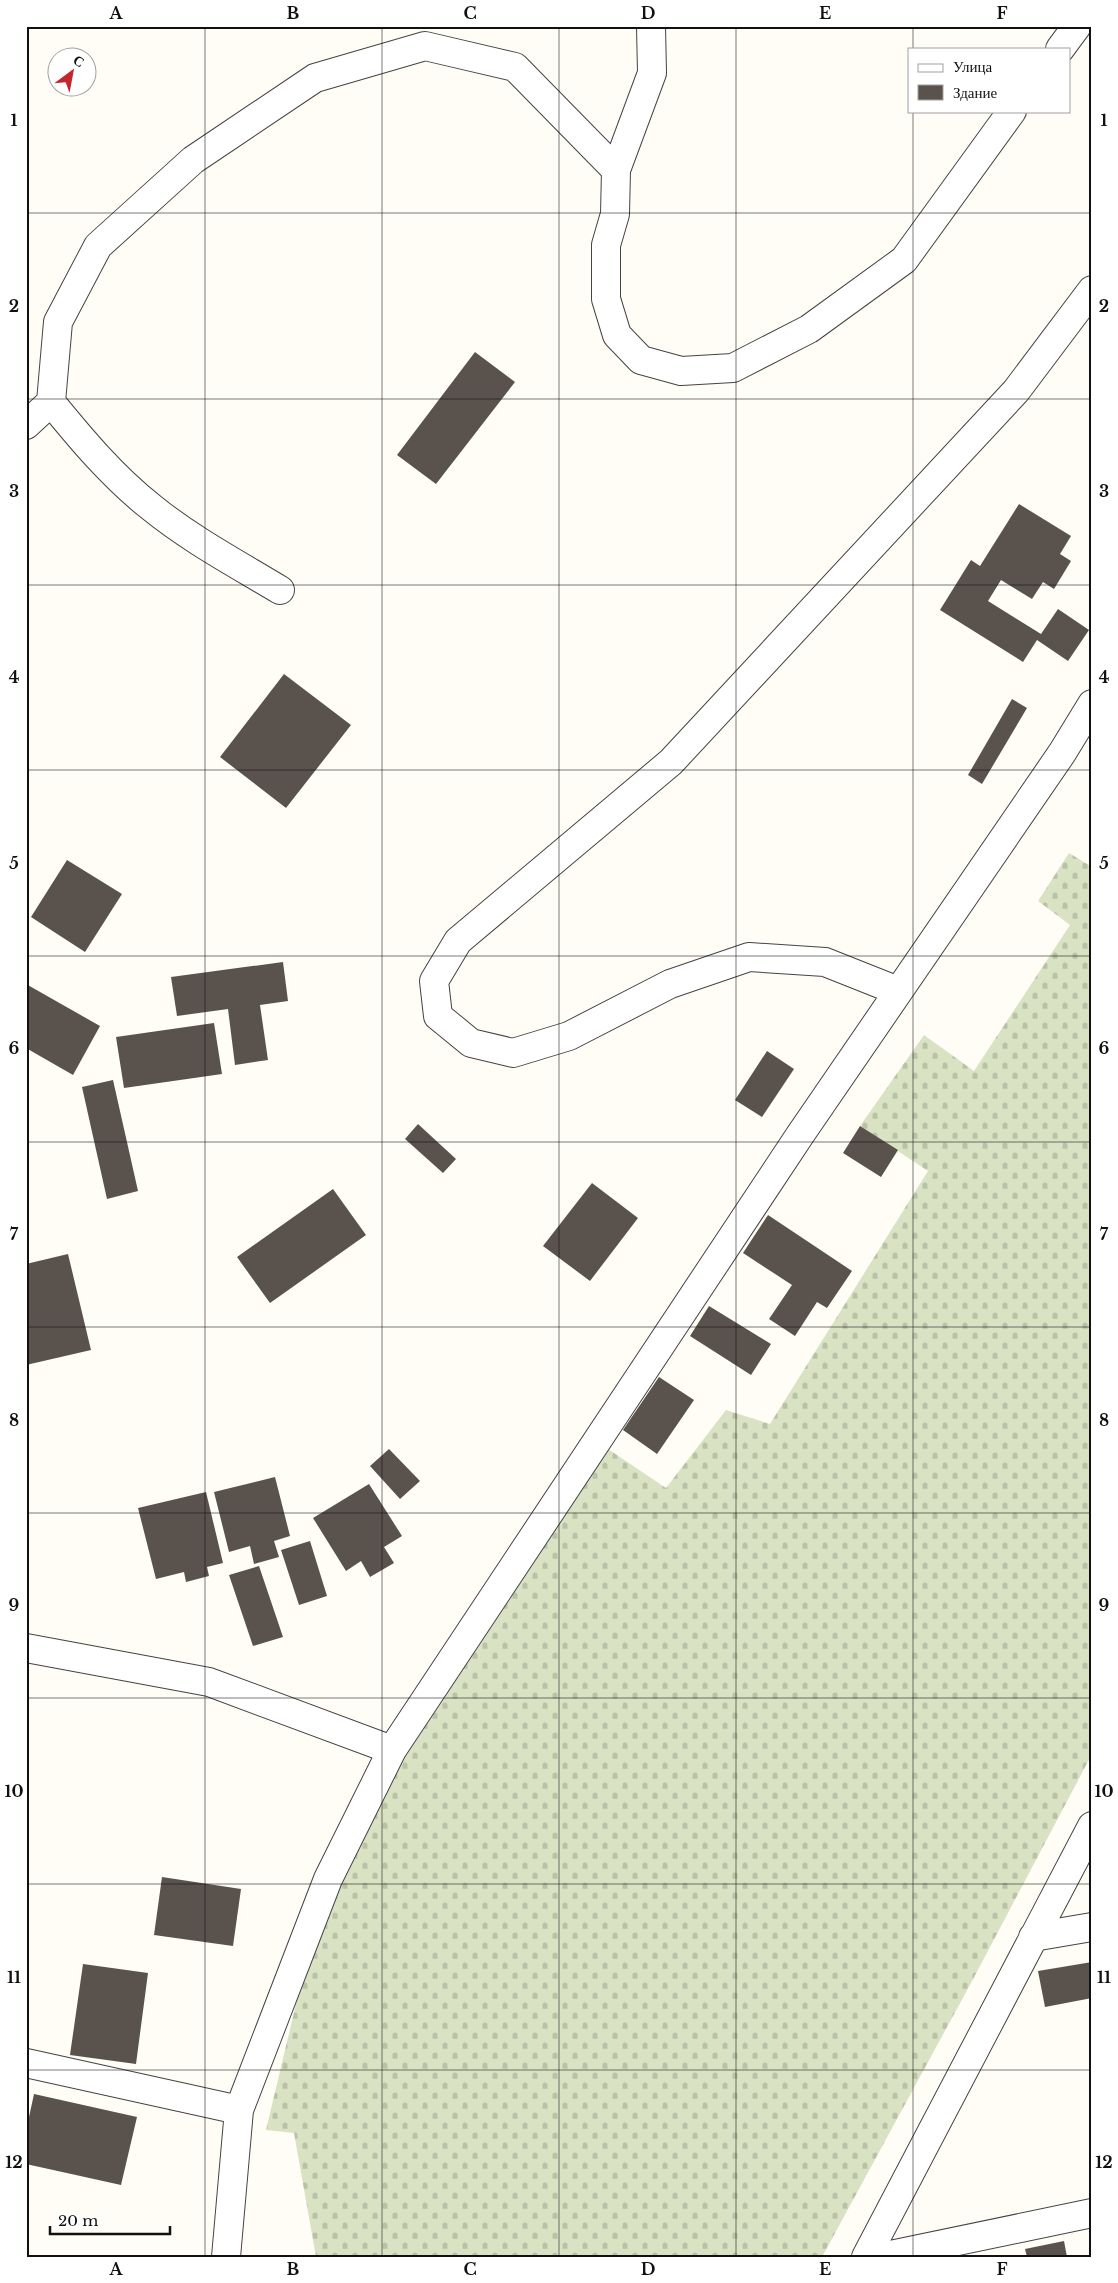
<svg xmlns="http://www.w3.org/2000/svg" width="1118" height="2283" viewBox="0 0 1118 2283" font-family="'Libre Baskerville',serif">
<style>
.cemetery{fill:url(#cemetery-stones)}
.building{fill:#5a524d}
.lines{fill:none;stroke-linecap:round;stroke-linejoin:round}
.minor-casing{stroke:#444;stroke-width:30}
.minor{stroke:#fff;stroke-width:28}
.grid{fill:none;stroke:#111;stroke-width:1;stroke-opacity:0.55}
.neatline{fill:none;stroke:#111;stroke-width:2}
.grid-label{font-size:16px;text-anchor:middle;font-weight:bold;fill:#111}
</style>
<defs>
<pattern id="cemetery-stones" width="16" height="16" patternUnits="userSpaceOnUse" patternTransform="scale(1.25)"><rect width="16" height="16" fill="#d9e3c4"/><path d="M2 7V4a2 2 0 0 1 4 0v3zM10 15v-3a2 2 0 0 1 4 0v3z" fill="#b9c2a7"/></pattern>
</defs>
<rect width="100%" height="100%" fill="#fffdf5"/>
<path class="cemetery" d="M 1069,853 L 1092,867 L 1092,1754 L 971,1983 L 822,2257 L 316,2257 L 294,2133 L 266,2130 L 310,1945 L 397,1761 L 608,1449 L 666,1488 L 726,1410 L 770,1424 L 928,1171 L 860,1126 L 924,1035 L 974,1071 L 1070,925 L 1038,901 Z"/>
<path class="building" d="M 475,352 L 515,382 L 436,484 L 397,455 Z
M 1019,504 L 1071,536 L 1060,554 L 1071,561 L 1054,589 L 1043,582 L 1032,599 L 1001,580 L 988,601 L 1041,634 L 1058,609 L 1089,630 L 1068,661 L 1037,640 L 1023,662 L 940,610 L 971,560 L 980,566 Z
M 284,674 L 351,725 L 286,808 L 220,757 Z
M 1012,699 L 1027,708 L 982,784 L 968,775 Z
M 67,860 L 122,894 L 85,952 L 31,917 Z
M 283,962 L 288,1001 L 260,1005 L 268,1060 L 235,1065 L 228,1009 L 177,1016 L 171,977 Z
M 26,984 L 100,1026 L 73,1075 L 26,1048 Z
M 214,1023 L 222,1074 L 124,1088 L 116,1037 Z
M 767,1051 L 794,1069 L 762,1117 L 735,1100 Z
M 113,1080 L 138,1191 L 107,1199 L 82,1087 Z
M 418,1124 L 456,1159 L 443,1173 L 405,1139 Z
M 860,1126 L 898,1150 L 881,1177 L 843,1153 Z
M 592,1183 L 638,1218 L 590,1281 L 543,1246 Z
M 333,1189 L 366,1235 L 270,1303 L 237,1257 Z
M 768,1215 L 852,1271 L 827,1308 L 817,1302 L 795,1336 L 769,1319 L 792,1285 L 743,1253 Z
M 68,1254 L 91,1350 L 26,1365 L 26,1264 Z
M 709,1306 L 771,1344 L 751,1375 L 690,1336 Z
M 659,1377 L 694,1400 L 657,1454 L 623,1430 Z
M 389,1449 L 420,1481 L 400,1499 L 370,1466 Z
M 275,1477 L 290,1536 L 274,1541 L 279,1557 L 254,1564 L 250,1546 L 229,1552 L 214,1492 Z
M 369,1484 L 402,1536 L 384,1547 L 394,1563 L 370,1577 L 361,1561 L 346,1571 L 313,1518 Z
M 206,1492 L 223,1563 L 207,1567 L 209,1576 L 186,1582 L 184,1572 L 156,1579 L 138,1508 Z
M 310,1541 L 327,1596 L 299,1605 L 281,1550 Z
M 259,1566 L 283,1637 L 253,1646 L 229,1575 Z
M 162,1877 L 241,1889 L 233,1946 L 154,1935 Z
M 1092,1962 L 1092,1998 L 1045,2007 L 1038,1971 Z
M 83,1964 L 148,1973 L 136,2064 L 70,2055 Z
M 34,2094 L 137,2117 L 121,2185 L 26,2164 L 26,2131 Z
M 1064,2241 L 1067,2257 L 1027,2257 L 1025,2249 Z"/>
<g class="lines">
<g class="minor-casing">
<path id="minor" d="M 1060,49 L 1077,26
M 616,170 L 652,73 L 651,26
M 26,425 L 51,402
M 280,590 C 237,564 190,539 151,507 C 113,477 81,439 51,402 L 58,322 L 98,246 L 193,160 L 315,78 L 425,46 L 515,67 L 616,170 L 615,214 L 606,245 L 606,299 L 617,335 L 641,360 L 681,371 L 733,368 L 809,329 L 904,260 L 1012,111
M 898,991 L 825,962 L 749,957 L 670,984 L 569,1036 L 513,1053 L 471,1043 L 438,1016 L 434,981 L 458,941 L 671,762 L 1016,391 L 1092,290
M 26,1648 L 209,1682 L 392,1750
M 1033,1937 L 1092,1927
M 26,2063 L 239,2110
M 226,2257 L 239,2110 L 328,1879 L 392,1750 L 800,1135 L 1062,753 L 1092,704
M 866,2257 L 1092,1826
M 881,2257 L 1092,2213"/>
</g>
<use href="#minor" class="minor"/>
</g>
<path class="grid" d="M 205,26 L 205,2257M 382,26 L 382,2257M 559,26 L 559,2257M 736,26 L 736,2257M 913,26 L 913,49M 913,111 L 913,2257M 26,213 L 1092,213M 26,399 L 1092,399M 26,585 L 1092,585M 26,770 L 1092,770M 26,956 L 1092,956M 26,1142 L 1092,1142M 26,1327 L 1092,1327M 26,1513 L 1092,1513M 26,1698 L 1092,1698M 26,1884 L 1092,1884M 26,2070 L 1092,2070"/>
<rect width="1118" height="2283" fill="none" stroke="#ffffff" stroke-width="55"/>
<rect x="908" y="48" width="162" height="65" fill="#ffffff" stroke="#a0a0a0"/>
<rect x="918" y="64" width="25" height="8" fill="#ffffff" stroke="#a0a0a0"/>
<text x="953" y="72" font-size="15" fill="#111111">Улица</text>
<rect x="918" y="85" width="25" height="15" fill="#5a524d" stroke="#a0a0a0"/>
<text x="953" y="98" font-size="15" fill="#111111">Здание</text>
<g transform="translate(72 72) rotate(32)"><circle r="24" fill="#ffffff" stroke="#a0a0a0"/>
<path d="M0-4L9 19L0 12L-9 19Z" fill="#c4262e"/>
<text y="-8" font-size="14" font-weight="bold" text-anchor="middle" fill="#111111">С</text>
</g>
<path d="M50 2226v8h120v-8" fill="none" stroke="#111111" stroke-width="2.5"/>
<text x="58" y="2226" font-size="15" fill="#111111" stroke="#ffffff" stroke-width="4" paint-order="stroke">20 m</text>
<rect x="28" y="28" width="1062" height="2228" class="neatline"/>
<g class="grid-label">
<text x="116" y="19">A</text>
<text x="293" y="19">B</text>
<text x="470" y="19">C</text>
<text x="648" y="19">D</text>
<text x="825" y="19">E</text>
<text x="1002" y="19">F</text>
<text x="14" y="126">1</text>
<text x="1104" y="126">1</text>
<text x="14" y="312">2</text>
<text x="1104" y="312">2</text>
<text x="14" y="497">3</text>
<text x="1104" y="497">3</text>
<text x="14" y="683">4</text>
<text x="1104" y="683">4</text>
<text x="14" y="869">5</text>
<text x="1104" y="869">5</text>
<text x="14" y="1054">6</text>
<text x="1104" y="1054">6</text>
<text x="14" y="1240">7</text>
<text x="1104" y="1240">7</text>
<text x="14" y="1426">8</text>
<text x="1104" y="1426">8</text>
<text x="14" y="1611">9</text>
<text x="1104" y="1611">9</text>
<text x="14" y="1797">10</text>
<text x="1104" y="1797">10</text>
<text x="14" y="1983">11</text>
<text x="1104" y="1983">11</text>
<text x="14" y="2168">12</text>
<text x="1104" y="2168">12</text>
<text x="116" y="2275">A</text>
<text x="293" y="2275">B</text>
<text x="470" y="2275">C</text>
<text x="648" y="2275">D</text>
<text x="825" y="2275">E</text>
<text x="1002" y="2275">F</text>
</g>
</svg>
